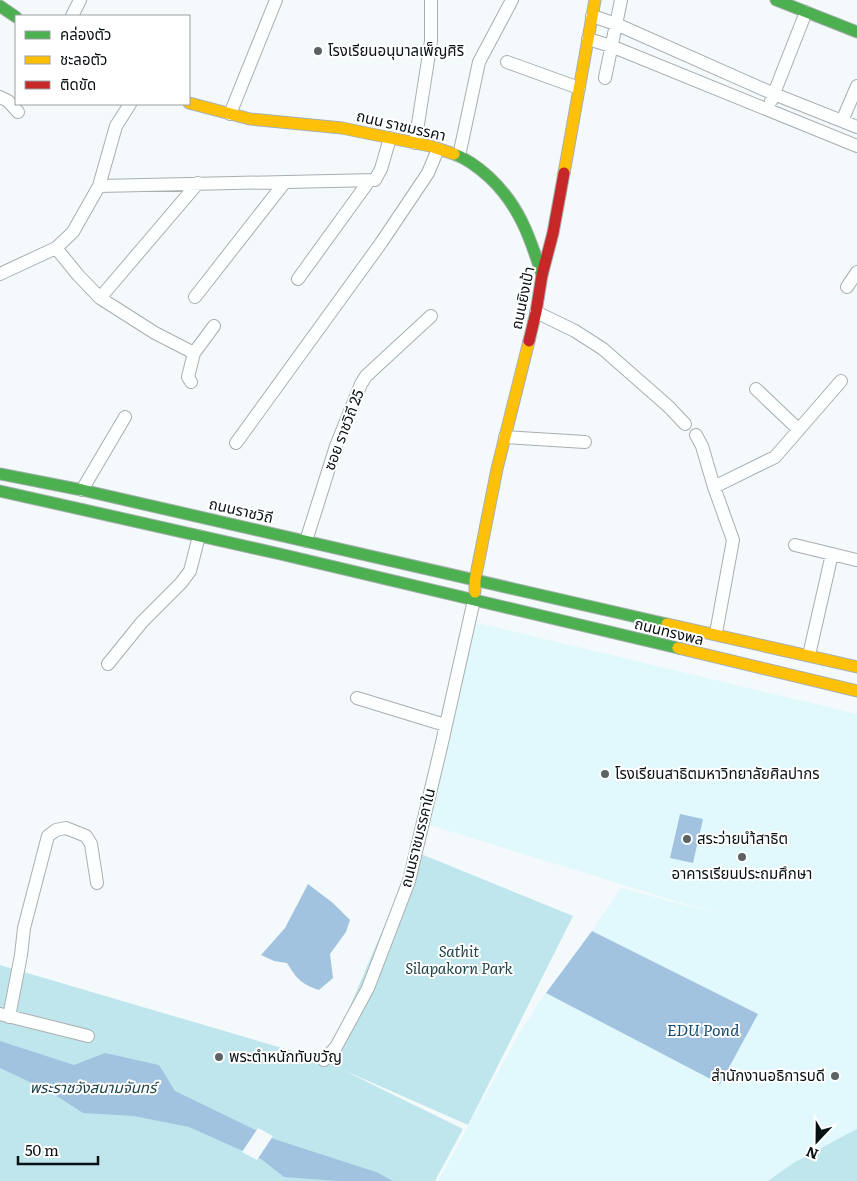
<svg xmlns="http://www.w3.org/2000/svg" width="857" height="1181" viewBox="0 0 857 1181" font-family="Literata,'Noto Sans Thai',serif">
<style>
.built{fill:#e1f8fc}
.green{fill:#bee6ec}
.water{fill:#a1c3e0}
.pier{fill:#f4fafb}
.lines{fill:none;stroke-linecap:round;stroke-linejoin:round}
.street-casing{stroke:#a8afb0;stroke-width:14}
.fast-casing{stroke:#a8afb0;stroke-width:13}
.slow-casing{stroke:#a8afb0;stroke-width:13}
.jam-casing{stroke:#a8afb0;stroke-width:13}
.street{stroke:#fdfefe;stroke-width:12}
.fast{stroke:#4caf50;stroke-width:11}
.slow{stroke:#ffc107;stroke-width:11}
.jam{stroke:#c62828;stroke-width:11}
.poi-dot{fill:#5b6364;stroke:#fff;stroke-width:2}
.labels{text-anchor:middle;stroke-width:4;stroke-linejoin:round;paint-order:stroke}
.poi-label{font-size:15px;fill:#081113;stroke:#fff;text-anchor:start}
.street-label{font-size:15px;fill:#081113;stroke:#fff}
.park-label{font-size:15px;font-style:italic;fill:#1e4348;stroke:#fff}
.water-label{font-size:16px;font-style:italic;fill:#144970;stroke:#fff}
</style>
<rect width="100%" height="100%" fill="#f4fafb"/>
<path class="built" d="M 469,621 L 857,714 L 857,1181 L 438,1181 L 520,1032 L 540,1001 L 592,931 L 621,888 L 721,915 L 423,823 Z"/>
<path class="green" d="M 416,852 L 573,916 L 468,1125 L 341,1069 L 463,1129 L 435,1181 L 0,1181 L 0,965 L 323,1060 L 333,1046 Z
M 857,1129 L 857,1181 L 768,1181 L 795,1162 Z"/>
<path class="water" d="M 680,814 L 703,819 L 693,863 L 670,858 Z
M 308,884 L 333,903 L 350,920 L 346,932 L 330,954 L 333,978 L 319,990 C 301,984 297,979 287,963 L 274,961 L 261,955 L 285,928 Z
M 592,931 L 758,1014 L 720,1084 L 546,993 Z
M 0,1041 L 74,1065 L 105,1053 L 159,1065 L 175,1091 L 274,1139 L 376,1172 L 393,1181 L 338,1181 L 284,1177 L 261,1159 L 189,1127 L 134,1116 L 83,1113 L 49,1091 L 0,1068 Z"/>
<path class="pier" d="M 258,1128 L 273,1136 L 257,1160 L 242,1152 Z"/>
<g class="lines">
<g class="street-casing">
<path id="street" d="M 72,16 L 80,0
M 592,16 L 616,24 L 774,94 L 857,127
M 588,39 L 611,46 L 857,146
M 507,62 L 579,88
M 605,78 L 621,0
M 0,97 L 8,101 L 18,112
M 771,101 L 806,12
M 230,114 L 276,0
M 842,121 L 857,86
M 415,143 L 431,41 L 431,0
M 459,156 L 479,62 L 512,0
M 99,186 L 375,180 L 381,169 L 390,138
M 56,248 L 78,275 L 100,298 L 155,333 L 194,353 L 188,377 L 191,382
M 0,274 L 56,248 L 73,232 L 99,186 L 116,126 L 130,104
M 298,279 L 369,181
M 847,287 L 857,272
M 195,297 L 285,182
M 100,298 L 198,183
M 536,312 L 575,331 L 603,349 L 669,407 L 685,424
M 194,353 L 214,326
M 756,389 L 798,429
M 696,435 L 702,446 L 714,487 L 733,540 L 716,633
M 505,437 L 585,442
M 236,443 L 381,243 L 428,173 L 438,149
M 714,487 L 775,457 L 841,381
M 82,490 L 125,417
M 306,541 L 336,446 L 361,384 L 366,376 L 431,316
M 795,545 L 832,554
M 809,655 L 832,554 L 856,560
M 108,664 L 142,622 L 181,583 L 190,571 L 199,536
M 357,698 L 445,725
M 0,1014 L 88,1036
M 9,1017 L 21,955 L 24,928 L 48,836 L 56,830 L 66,828 L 86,836 L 91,844 L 97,883
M 324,1060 L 336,1047 L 368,988 L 409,881 L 441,747 L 474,600"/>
</g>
<g class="fast-casing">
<path id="fast" d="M 776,0 L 857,32
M 0,6 L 16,17
M 454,154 C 468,159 479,168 489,177 C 519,205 530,237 542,275
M 0,474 L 82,490 L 667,624
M 0,491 L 280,554 L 678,648"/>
</g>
<g class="slow-casing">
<path id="slow" d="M 189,103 L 250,119 L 342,128 L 430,146 L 454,154
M 564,173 L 595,0
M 475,592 L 475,580 L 497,469 L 529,341
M 667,624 L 857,667
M 678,648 L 857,691"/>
</g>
<g class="jam-casing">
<path id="jam" d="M 529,341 L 536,312 L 542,275 L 553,233 L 564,173"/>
</g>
<use href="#street" class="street"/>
<use href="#fast" class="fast"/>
<use href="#slow" class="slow"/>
<use href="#jam" class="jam"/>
</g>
<g class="poi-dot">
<circle cx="318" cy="51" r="5"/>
<circle cx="605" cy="774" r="5"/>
<circle cx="687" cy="839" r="5"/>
<circle cx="742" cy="857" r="5"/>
<circle cx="219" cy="1057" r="5"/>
<circle cx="835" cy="1076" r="5"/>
</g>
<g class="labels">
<g class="poi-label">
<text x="328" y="56">โรงเรียนอนุบาลเพ็ญศิริ</text>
<text x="615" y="779">โรงเรียนสาธิตมหาวิทยาลัยศิลปากร</text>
<text x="697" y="844">สระว่ายนำ้สาธิต</text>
<text x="742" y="879" text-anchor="middle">อาคารเรียนประถมศึกษา</text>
<text x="229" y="1062">พระตำหนักทับขวัญ</text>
<text x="825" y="1081" text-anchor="end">สำนักงานอธิการบดี</text>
</g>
<g class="street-label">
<text transform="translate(401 126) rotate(13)" y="5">ถนน ราชมรรคา</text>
<text transform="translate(523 298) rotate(-78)" y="5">ถนนยิงเป้า</text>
<text transform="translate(344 430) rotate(-69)" y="5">ซอย ราชวิถี 25</text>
<text transform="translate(241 511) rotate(13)" y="5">ถนนราชวิถี</text>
<text transform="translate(669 632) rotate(14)" y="5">ถนนทรงพล</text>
<text transform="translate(418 838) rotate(-76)" y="5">ถนนราชมรรคาใน</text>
</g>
<g class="park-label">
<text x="459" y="957">Sathit<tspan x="459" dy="17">Silapakorn Park</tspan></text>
<text x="93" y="1093">พระราชวังสนามจันทร์</text>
</g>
<g class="water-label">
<text x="703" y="1036">EDU Pond</text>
</g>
</g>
<rect x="15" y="15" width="175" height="90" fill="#ffffff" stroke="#9ca0a1"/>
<rect x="25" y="31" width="25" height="8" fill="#4caf50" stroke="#9ca0a1"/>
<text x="60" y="40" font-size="15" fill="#081113">คล่องตัว</text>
<rect x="25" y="56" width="25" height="8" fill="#ffc107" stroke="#9ca0a1"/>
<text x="60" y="65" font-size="15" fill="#081113">ชะลอตัว</text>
<rect x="25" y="81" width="25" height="8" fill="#c62828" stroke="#9ca0a1"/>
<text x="60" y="90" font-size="15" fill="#081113">ติดขัด</text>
<g transform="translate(817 1141) rotate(202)" stroke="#ffffff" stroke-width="4" paint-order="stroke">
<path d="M0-4L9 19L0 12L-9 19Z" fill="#081113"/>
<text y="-8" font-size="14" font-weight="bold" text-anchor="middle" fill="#081113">N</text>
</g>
<path d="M18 1156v8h80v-8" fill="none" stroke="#081113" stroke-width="2.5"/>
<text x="25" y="1156" font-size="15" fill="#081113" stroke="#ffffff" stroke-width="4" paint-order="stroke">50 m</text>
</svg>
